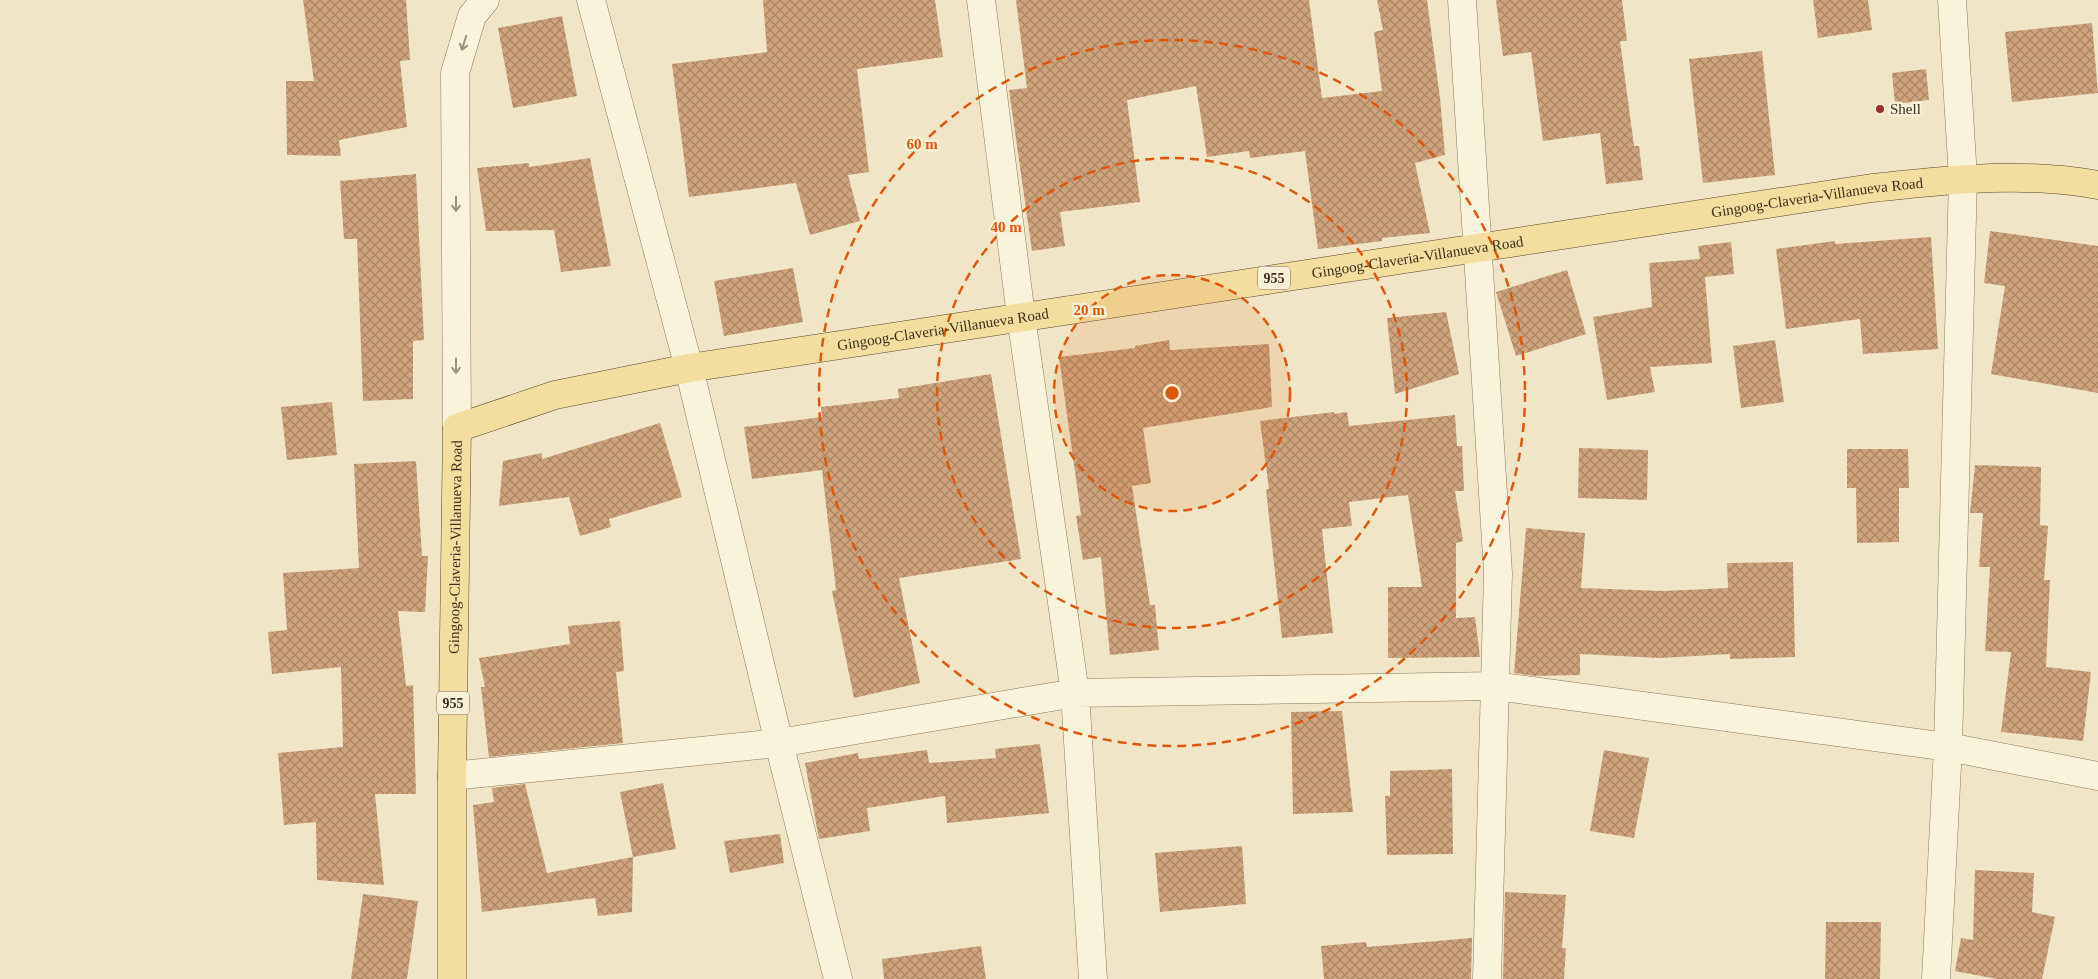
<svg xmlns="http://www.w3.org/2000/svg" width="2098" height="979" viewBox="0 0 2098 979" font-family="'Times New Roman',serif">
<style>
.building{fill:url(#building-cross-hatch)}
.lines{fill:none;stroke-linecap:round;stroke-linejoin:round}
.minor-casing{stroke:#8c785b;stroke-width:29}
.major-casing{stroke:#5a462f;stroke-width:29}
.minor{stroke:#faf3db;stroke-width:28}
.major{stroke:#f3de9f;stroke-width:28}
.oneway{stroke:#9b917d}
.ring{fill:none;stroke:#df570d;stroke-width:2.5;stroke-dasharray:9 6}
.poi-dot{fill:#9e2f29;stroke:#f7f0d7;stroke-width:2}
.labels{text-anchor:middle;stroke-width:5;stroke-linejoin:round;paint-order:stroke}
.shield{fill:#f7f0d7;stroke:#746956;stroke-width:1}
.shield-label{font-size:14px;font-weight:bold;fill:#3c2f1f}
.poi-label{font-size:15px;fill:#3c2f1f;stroke:#f7f0d7;text-anchor:start}
.street-label{font-size:15px;fill:#3c2f1f;stroke:#f7f0d7}
.centre{fill:#df570d;stroke:#f7f0d7;stroke-width:2.5}
.ring-label{font-size:15px;text-anchor:middle;font-weight:bold;fill:#df570d;stroke:#f7f0d7;stroke-width:5;stroke-linejoin:round;paint-order:stroke}
</style>
<defs>
<pattern id="building-cross-hatch" width="8" height="8" patternUnits="userSpaceOnUse" patternTransform="scale(1.25)"><rect width="8" height="8" fill="#cfa37c"/><path d="M0 0l8 8M0 8l8-8" fill="none" stroke="#a98565"/></pattern>
</defs>
<rect width="100%" height="100%" fill="#f0e6c7"/>
<path class="building" d="M 303,0 L 406,0 L 410,60 L 400,61 L 407,127 L 339,140 L 341,156 L 287,155 L 286,81 L 314,81 Z
M 763,0 L 935,0 L 943,57 L 857,69 L 869,172 L 848,175 L 860,221 L 810,235 L 796,183 L 689,197 L 672,64 L 767,52 Z
M 1016,0 L 1309,0 L 1322,98 L 1382,91 L 1374,32 L 1383,30 L 1377,0 L 1427,0 L 1440,98 L 1445,155 L 1415,163 L 1430,233 L 1382,238 L 1382,241 L 1318,249 L 1305,151 L 1250,158 L 1249,151 L 1207,157 L 1196,86 L 1127,100 L 1140,202 L 1060,212 L 1065,246 L 1032,251 L 1009,90 L 1027,88 Z
M 1496,0 L 1622,0 L 1627,41 L 1620,41 L 1634,146 L 1639,146 L 1643,180 L 1606,184 L 1600,133 L 1543,141 L 1531,52 L 1503,56 Z
M 1813,0 L 1868,0 L 1872,30 L 1818,38 Z
M 562,16 L 577,96 L 513,108 L 498,28 Z
M 2092,23 L 2098,93 L 2012,102 L 2005,32 Z
M 1762,51 L 1775,175 L 1703,183 L 1689,59 Z
M 1926,69 L 1929,100 L 1895,104 L 1892,73 Z
M 590,158 L 611,266 L 561,272 L 554,230 L 486,231 L 477,168 L 529,163 L 529,167 Z
M 416,174 L 424,340 L 413,341 L 413,399 L 363,401 L 357,239 L 344,239 L 340,181 Z
M 1990,231 L 2098,246 L 2098,393 L 1991,374 L 2005,286 L 1984,283 Z
M 1931,237 L 1938,349 L 1863,354 L 1860,319 L 1786,329 L 1776,249 L 1835,241 L 1835,244 Z
M 1731,242 L 1734,274 L 1705,277 L 1712,363 L 1650,367 L 1655,392 L 1607,400 L 1593,317 L 1652,307 L 1649,263 L 1700,259 L 1698,246 Z
M 793,268 L 803,322 L 724,336 L 714,281 Z
M 1567,270 L 1586,334 L 1516,356 L 1496,292 Z
M 1446,312 L 1459,374 L 1395,394 L 1387,318 Z
M 1169,340 L 1170,350 L 1269,344 L 1272,407 L 1143,428 L 1151,483 L 1132,486 L 1150,605 L 1155,605 L 1159,650 L 1110,655 L 1101,557 L 1083,560 L 1076,516 L 1081,515 L 1059,357 L 1135,348 L 1135,346 Z
M 1775,340 L 1784,402 L 1741,408 L 1733,346 Z
M 991,374 L 1021,559 L 899,578 L 920,683 L 854,698 L 832,591 L 836,590 L 822,470 L 752,479 L 744,427 L 822,417 L 821,407 L 899,398 L 898,389 Z
M 332,402 L 337,455 L 287,460 L 281,407 Z
M 1334,412 L 1334,414 L 1347,412 L 1349,426 L 1455,415 L 1457,446 L 1462,446 L 1464,491 L 1455,491 L 1463,541 L 1456,543 L 1456,618 L 1475,617 L 1480,657 L 1388,658 L 1388,587 L 1422,587 L 1408,495 L 1349,502 L 1352,526 L 1322,529 L 1333,633 L 1282,638 L 1266,489 L 1269,489 L 1260,421 Z
M 660,423 L 682,497 L 609,519 L 611,527 L 580,536 L 569,497 L 499,506 L 503,461 L 542,453 L 542,459 Z
M 1579,448 L 1648,450 L 1647,500 L 1578,498 Z
M 1847,449 L 1908,449 L 1909,488 L 1899,488 L 1899,542 L 1857,543 L 1856,488 L 1847,488 Z
M 416,461 L 422,556 L 428,556 L 425,612 L 398,611 L 406,686 L 413,685 L 416,794 L 375,794 L 384,885 L 317,880 L 316,822 L 284,825 L 278,753 L 343,747 L 341,667 L 272,674 L 268,632 L 287,630 L 283,573 L 359,568 L 354,464 Z
M 1975,465 L 2041,467 L 2040,525 L 2048,526 L 2044,580 L 2050,580 L 2046,667 L 2091,672 L 2083,741 L 2001,732 L 2011,652 L 1985,651 L 1990,567 L 1979,567 L 1983,513 L 1970,513 Z
M 1526,528 L 1585,533 L 1581,588 L 1664,591 L 1728,588 L 1727,563 L 1793,562 L 1795,657 L 1730,659 L 1730,654 L 1660,658 L 1580,654 L 1580,675 L 1535,676 L 1514,673 Z
M 620,621 L 624,671 L 616,672 L 623,743 L 489,757 L 481,687 L 485,687 L 479,658 L 570,644 L 568,626 Z
M 1342,711 L 1353,812 L 1293,814 L 1291,712 Z
M 1040,744 L 1049,813 L 947,823 L 945,796 L 867,808 L 870,831 L 819,839 L 805,763 L 858,753 L 859,759 L 927,750 L 929,763 L 996,758 L 995,749 Z
M 1604,750 L 1649,758 L 1634,838 L 1590,831 Z
M 1452,769 L 1453,854 L 1387,855 L 1385,796 L 1390,796 L 1390,771 Z
M 663,783 L 676,849 L 633,857 L 620,792 Z
M 525,784 L 547,873 L 633,857 L 632,912 L 598,916 L 595,898 L 482,912 L 473,805 L 494,802 L 492,788 Z
M 780,834 L 784,863 L 730,873 L 724,841 Z
M 1242,846 L 1246,904 L 1160,912 L 1155,853 Z
M 1975,870 L 2034,873 L 2032,912 L 2055,917 L 2042,979 L 1997,979 L 1955,971 L 1961,938 L 1973,940 Z
M 1505,892 L 1566,895 L 1562,948 L 1566,948 L 1564,979 L 1503,979 Z
M 363,894 L 418,901 L 407,979 L 351,979 Z
M 1826,922 L 1881,922 L 1880,979 L 1825,979 Z
M 1472,938 L 1471,979 L 1324,979 L 1321,946 L 1366,942 L 1367,947 Z
M 981,946 L 986,979 L 884,979 L 882,959 Z"/>
<g class="lines">
<g class="minor-casing">
<path id="minor" d="M 591,0 L 689,368 L 779,743 L 838,979
M 981,0 L 1021,316 L 1075,693 L 1093,979
M 1462,0 L 1498,573 L 1487,979
M 457,428 L 455,73 L 472,16 L 485,0
M 452,776 L 779,743 L 1075,693 L 1495,686 L 1948,747 L 2098,776
M 1936,979 L 1948,747 L 1963,178 L 1952,0"/>
</g>
<g class="major-casing">
<g id="major">
<path id="s1" d="M 452,979 L 452,776 L 457,428 L 555,395 L 689,368 L 1872,188 C 1948,180 2022,171 2098,185"/>
</g>
</g>
<use href="#minor" class="minor"/>
<use href="#major" class="major"/>
</g>
<defs><path id="oneway-shaft" d="M-6 0H5M1.5-3L5.5 0L1.5 3" fill="none" stroke-width="1.6" stroke-linecap="round" stroke-linejoin="round" transform="scale(1.25)"/></defs>
<g class="oneway">
<use href="#oneway-shaft" transform="translate(464 43) rotate(107)"/>
<use href="#oneway-shaft" transform="translate(456 204) rotate(90)"/>
<use href="#oneway-shaft" transform="translate(456 366) rotate(90)"/>
</g>
<circle cx="1172" cy="393" r="118" fill="#df570d" fill-opacity=".12"/>
<g class="ring">
<circle cx="1172" cy="393" r="118"/>
<circle cx="1172" cy="393" r="235"/>
<circle cx="1172" cy="393" r="353"/>
</g>
<circle class="poi-dot" cx="1880" cy="109" r="5"/>
<g class="labels">
<g class="shield">
<rect x="1258" y="266.5" width="32" height="23" rx="4"/>
<rect x="437" y="691.5" width="32" height="23" rx="4"/>
</g>
<g class="shield-label">
<text x="1274" y="283">955</text>
<text x="453" y="708">955</text>
</g>
<g class="poi-label">
<text x="1890" y="114">Shell</text>
</g>
<g class="street-label">
<text dy="5" stroke="none"><textPath href="#s1" startOffset="1932">Gingoog-Claveria-Villanueva Road</textPath></text>
<text dy="5" stroke="none"><textPath href="#s1" startOffset="1528">Gingoog-Claveria-Villanueva Road</textPath></text>
<text dy="5" stroke="none"><textPath href="#s1" startOffset="1048">Gingoog-Claveria-Villanueva Road</textPath></text>
<text dy="5" stroke="none"><textPath href="#s1" startOffset="432">Gingoog-Claveria-Villanueva Road</textPath></text>
</g>
</g>
<circle cx="1172" cy="393" r="8" class="centre"/>
<g class="ring-label">
<text x="922" y="149">60 m</text>
<text x="1006" y="232">40 m</text>
<text x="1089" y="315">20 m</text>
</g>
</svg>
